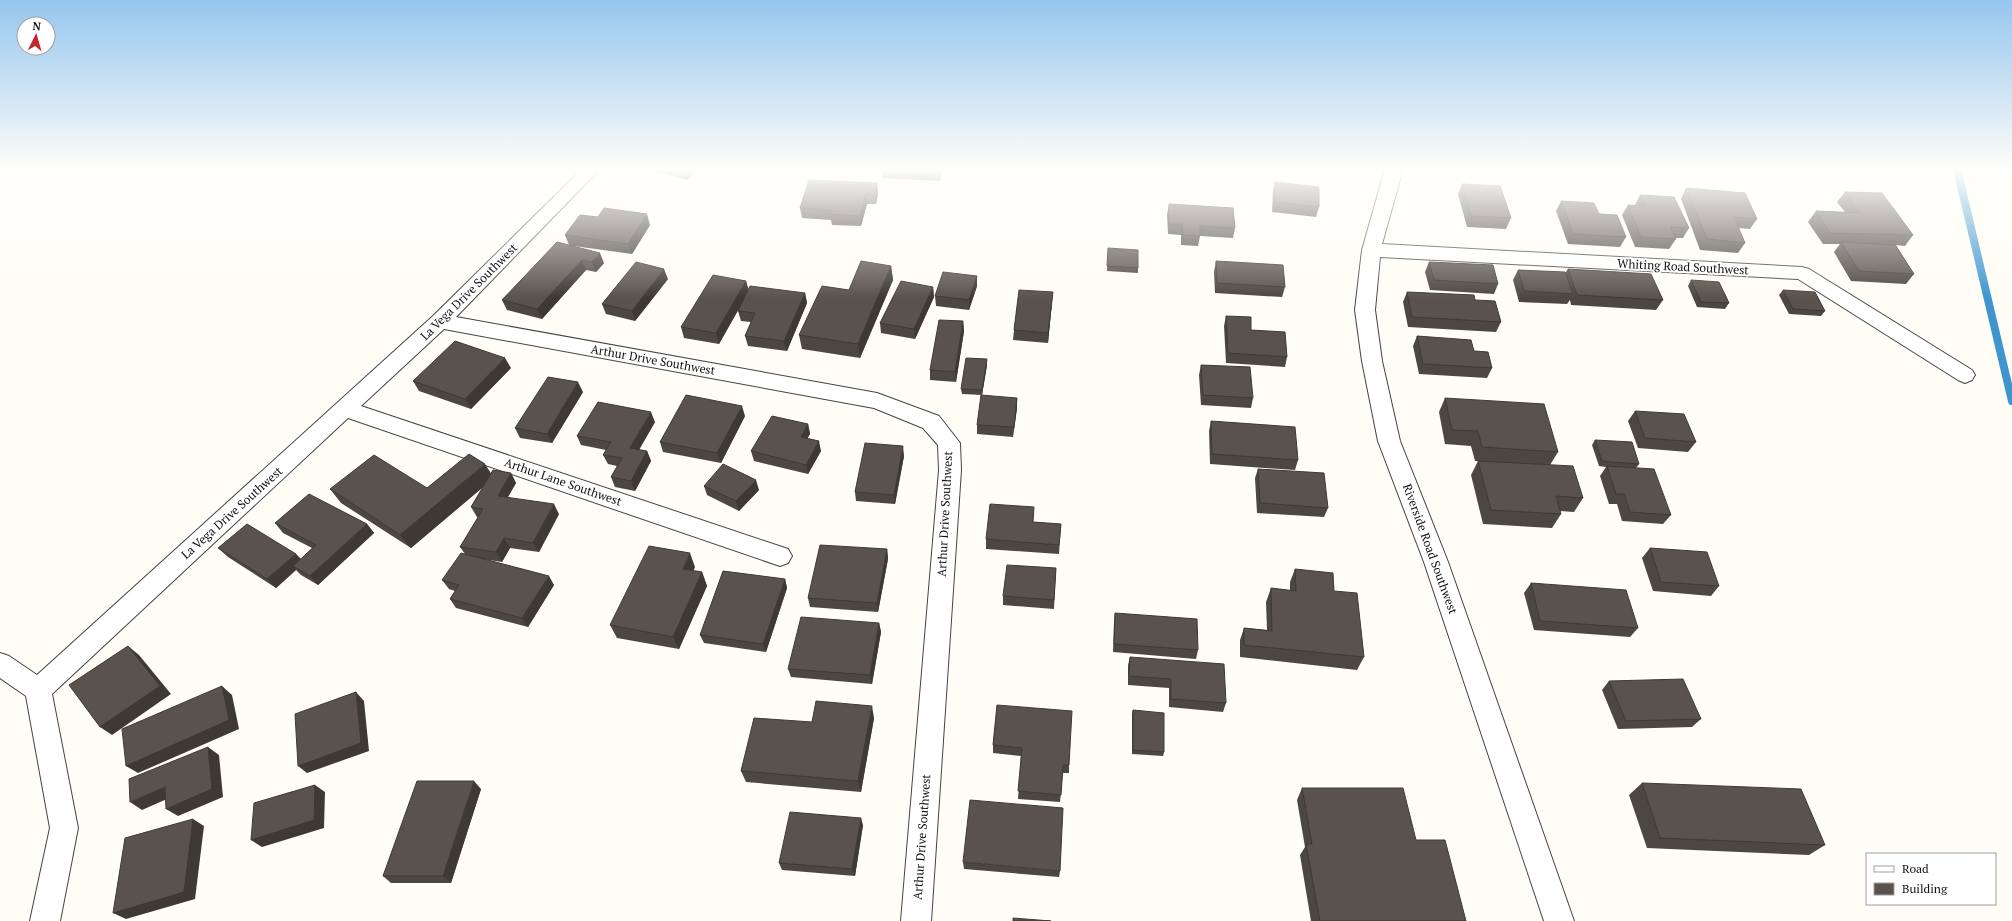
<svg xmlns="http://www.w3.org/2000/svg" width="2012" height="921" viewBox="0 0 2012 921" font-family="'PT Serif',serif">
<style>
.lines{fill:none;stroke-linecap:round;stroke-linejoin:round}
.stream{stroke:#3f96cf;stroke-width:8}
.minor-casing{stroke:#444;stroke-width:2}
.minor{fill:#fff;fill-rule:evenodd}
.wall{fill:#4d4742}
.shaded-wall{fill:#3f3936}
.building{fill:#5a524d;stroke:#3f3936}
.labels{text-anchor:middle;stroke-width:4;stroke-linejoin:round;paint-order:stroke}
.street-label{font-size:12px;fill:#111;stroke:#fff}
</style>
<rect width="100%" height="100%" fill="#fffdf5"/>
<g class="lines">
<path class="stream" d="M 1957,169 L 2012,401"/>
<g class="minor-casing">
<path id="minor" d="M 582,169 L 600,169 L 456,317 L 877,393 L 939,416 L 960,443 L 961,470 L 931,921 L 901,921 L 939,470 L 938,445 L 923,428 L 874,408 L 444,329 L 361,406 L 788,549 L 792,556 L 788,563 L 780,566 L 348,418 L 52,694 L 78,828 L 60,921 L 30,921 L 50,828 L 26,696 L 0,678 L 0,653 L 9,656 L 37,675 L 433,316 Z
M 1385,169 L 1403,169 L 1382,244 L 1802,267 L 1809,269 L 1972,370 L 1975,375 L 1972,380 L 1965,383 L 1958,380 L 1798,279 L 1380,257 L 1375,310 L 1382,361 L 1400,441 L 1448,562 L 1574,921 L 1544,921 L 1424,562 L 1378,441 L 1362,361 L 1355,310 L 1362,250 Z"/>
</g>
<use href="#minor" class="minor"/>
</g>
<path class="wall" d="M 648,169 L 697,169 L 687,180 Z
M 883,169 L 941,169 L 942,173 L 940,181 L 882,178 L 882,173 Z
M 1275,182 L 1319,207 L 1316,217 L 1272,212 L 1273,192 Z
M 877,183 L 878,194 L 876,204 L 867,204 L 861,226 L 832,225 L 831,220 L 802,218 L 800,208 Z
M 1462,184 L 1511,218 L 1506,229 L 1467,227 L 1458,194 Z
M 1686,188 L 1757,219 L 1750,229 L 1738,228 L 1745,243 L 1738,253 L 1700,250 L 1681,199 Z
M 1845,192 L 1913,235 L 1905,246 L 1896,245 L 1914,274 L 1906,284 L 1851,281 L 1834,252 L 1840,244 L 1823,244 L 1808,222 L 1816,211 L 1845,212 L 1837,202 Z
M 1640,195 L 1689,228 L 1683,238 L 1675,238 L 1676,239 L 1669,249 L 1635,247 L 1622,215 L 1628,205 L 1635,205 Z
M 1561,201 L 1599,214 L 1626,237 L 1620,247 L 1568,244 L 1556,211 Z
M 1169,204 L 1235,228 L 1233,238 L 1200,236 L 1198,246 L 1181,245 L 1181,235 L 1168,234 L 1167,215 Z
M 650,225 L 632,254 L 574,246 L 604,263 L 596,272 L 586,270 L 542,319 L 507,310 L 502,300 L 569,245 L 565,235 Z
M 1108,248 L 1138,268 L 1138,273 L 1107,271 Z
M 1216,261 L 1285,287 L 1282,297 L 1215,293 L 1214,272 Z
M 1429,262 L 1498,284 L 1494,294 L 1430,290 L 1425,272 Z
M 891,266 L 893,280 L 860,358 L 802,349 L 799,335 L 849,290 Z
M 1568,269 L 1663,300 L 1656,310 L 1571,305 L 1570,300 L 1567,304 L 1519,302 L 1513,280 L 1518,270 L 1565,273 Z
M 977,276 L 977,286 L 969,310 L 936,306 L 935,296 Z
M 668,279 L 635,321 L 606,314 L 602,304 Z
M 1691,280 L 1729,303 L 1725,309 L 1697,307 L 1688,286 Z
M 746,281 L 748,289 L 805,293 L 807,303 L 787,351 L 748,346 L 745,336 L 751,322 L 741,321 L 738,311 L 742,303 L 719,344 L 684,338 L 681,327 Z
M 933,287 L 934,297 L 915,339 L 881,333 L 880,323 Z
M 1783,290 L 1825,311 L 1821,316 L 1789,314 L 1779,295 Z
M 1407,292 L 1475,300 L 1501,322 L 1496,332 L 1408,327 L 1403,302 Z
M 1052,302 L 1048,343 L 1013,340 L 1014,330 Z
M 1226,316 L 1251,330 L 1287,357 L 1285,367 L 1226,363 L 1224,326 Z
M 963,321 L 964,331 L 956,382 L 930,380 L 930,370 Z
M 1417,336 L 1474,351 L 1492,368 L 1487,378 L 1419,374 L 1413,346 Z
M 987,365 L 982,395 L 962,394 L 961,389 Z
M 1201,365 L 1253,398 L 1251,408 L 1201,405 L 1199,375 Z
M 511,368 L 471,409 L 419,391 L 413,381 Z
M 583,392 L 552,443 L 520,438 L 515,428 Z
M 1017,398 L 1017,408 L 1013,437 L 977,434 L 977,425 Z
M 1445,398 L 1558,452 L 1550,465 L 1583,498 L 1574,512 L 1560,511 L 1561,514 L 1552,528 L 1483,524 L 1471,475 L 1478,461 L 1475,461 L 1471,446 L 1445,444 L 1439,412 Z
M 1635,411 L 1696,442 L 1688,452 L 1638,448 L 1628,421 Z
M 745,416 L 721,463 L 663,452 L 660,442 Z
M 1211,421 L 1298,460 L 1295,470 L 1210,464 L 1209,431 Z
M 655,422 L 639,450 L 647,451 L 651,461 L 635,491 L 615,487 L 611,477 L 617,466 L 608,464 L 603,455 L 606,450 L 581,445 L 577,436 Z
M 808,424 L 810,434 L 807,438 L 821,451 L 808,474 L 754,461 L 751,451 Z
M 1595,440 L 1639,464 L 1636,468 L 1671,515 L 1663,524 L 1622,521 L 1617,504 L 1609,504 L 1600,476 L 1606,467 L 1599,466 L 1592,445 Z
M 904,456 L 895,504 L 856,501 L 855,492 Z
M 1258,469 L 1328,508 L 1324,517 L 1257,513 L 1255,478 Z
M 511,473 L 516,483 L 508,497 L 559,514 L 539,552 L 510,548 L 502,562 L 482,559 L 554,585 L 528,627 L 456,608 L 450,599 L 455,591 L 449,589 L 442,580 L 465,554 L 460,547 L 478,517 L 477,517 L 471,507 L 484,486 L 411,548 L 341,503 L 330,489 L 427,488 L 491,474 Z
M 704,486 L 759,490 L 739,511 L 707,495 Z
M 1033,522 L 1061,524 L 1059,554 L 986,549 L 986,539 Z
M 275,523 L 367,524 L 374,533 L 318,585 L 301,575 L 296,570 L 276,588 L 228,557 L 218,548 L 296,554 L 301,559 L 312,548 L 283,533 Z
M 1650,548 L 1719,586 L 1711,596 L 1653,591 L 1642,558 Z
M 887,549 L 888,559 L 878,612 L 810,607 L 808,598 Z
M 695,567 L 693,571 L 702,572 L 707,586 L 679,649 L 617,638 L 610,625 Z
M 1056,568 L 1054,609 L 1003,605 L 1003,596 Z
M 1295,569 L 1334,591 L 1364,657 L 1357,670 L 1240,657 L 1240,640 L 1244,628 L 1267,630 L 1266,602 L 1271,588 L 1290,591 L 1290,582 Z
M 785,579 L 787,588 L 766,652 L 704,643 L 700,635 Z
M 1531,583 L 1638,628 L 1630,637 L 1534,630 L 1524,593 Z
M 1115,613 L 1198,650 L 1196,659 L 1113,652 L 1114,622 Z
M 879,623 L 881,632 L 872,684 L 791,677 L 788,669 Z
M 1130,657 L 1226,703 L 1223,712 L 1169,707 L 1169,688 L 1128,685 L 1128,665 Z
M 1609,681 L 1701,719 L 1692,727 L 1618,729 L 1602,690 Z
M 997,705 L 1069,765 L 1069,773 L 1063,773 L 1060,802 L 1018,799 L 1021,756 L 993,753 L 993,745 Z
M 1133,710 L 1164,752 L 1163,756 L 1132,754 L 1132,714 Z
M 874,718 L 861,792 L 746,782 L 741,771 L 812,722 Z
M 1642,783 L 1825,845 L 1809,855 L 1647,848 L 1629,795 Z
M 1302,788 L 1416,840 L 1466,921 L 1311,921 L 1300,855 L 1305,847 L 1297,800 Z
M 481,789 L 451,883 L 391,883 L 383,876 Z
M 863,825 L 855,876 L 782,870 L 779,863 Z
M 963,862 L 1060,871 L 1059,877 L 964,869 Z"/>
<path class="shaded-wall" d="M 697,169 L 687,180 L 685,170 Z
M 941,169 L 942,173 L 940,181 L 940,176 Z
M 877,183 L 878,194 L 876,204 L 874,194 Z
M 866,193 L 867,204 L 861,226 L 860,216 Z
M 647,214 L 650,225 L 632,254 L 628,244 Z
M 600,253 L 604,263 L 596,272 L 592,262 Z
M 582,260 L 586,270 L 542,319 L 537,309 Z
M 891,266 L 893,280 L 860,358 L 858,344 Z
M 664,269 L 668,279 L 635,321 L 632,311 Z
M 977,276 L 977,286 L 969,310 L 969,300 Z
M 746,281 L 749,291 L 719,344 L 716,333 Z
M 933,287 L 934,297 L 915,339 L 914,329 Z
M 1053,292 L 1052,302 L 1048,343 L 1048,333 Z
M 805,293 L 807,303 L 787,351 L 784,341 Z
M 963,321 L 964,331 L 956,382 L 955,372 Z
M 505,358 L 511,368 L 471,409 L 465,399 Z
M 987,359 L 987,365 L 982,395 L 982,390 Z
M 578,382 L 583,392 L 552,443 L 547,434 Z
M 1017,398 L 1017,408 L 1013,437 L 1014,427 Z
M 742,406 L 745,416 L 721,463 L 717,453 Z
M 651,412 L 655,422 L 634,458 L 630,448 Z
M 808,424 L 810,434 L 803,446 L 801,437 Z
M 819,441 L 821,451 L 808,474 L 806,465 Z
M 903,446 L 904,456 L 895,504 L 894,495 Z
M 647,451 L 651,461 L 635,491 L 631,481 Z
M 485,464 L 494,478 L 411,548 L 400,535 Z
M 511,473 L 516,483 L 503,505 L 498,496 Z
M 756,480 L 759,490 L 739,511 L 736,501 Z
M 554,504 L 559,514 L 539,552 L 533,543 Z
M 367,524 L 374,533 L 318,585 L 310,576 Z
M 504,538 L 510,548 L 502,562 L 496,552 Z
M 887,549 L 888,559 L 878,612 L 877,603 Z
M 690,553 L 695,567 L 688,582 L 683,569 Z
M 296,554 L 304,563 L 293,566 L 296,570 L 276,588 L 267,579 Z
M 702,572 L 707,586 L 679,649 L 673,637 Z
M 549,576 L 554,585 L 528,627 L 522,618 Z
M 785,579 L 787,588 L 766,652 L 763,644 Z
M 879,623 L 881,632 L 872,684 L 870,675 Z
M 128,646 L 139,655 L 171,694 L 112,735 L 100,727 Z
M 222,686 L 232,695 L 239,729 L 138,773 L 126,766 Z
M 356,692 L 364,701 L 369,751 L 307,773 L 298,766 Z
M 872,706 L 874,718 L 861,792 L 858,781 Z
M 208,747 L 219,755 L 223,797 L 178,816 L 166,809 Z
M 474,781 L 481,789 L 451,883 L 443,876 Z
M 315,785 L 325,792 L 324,828 L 262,847 L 251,840 Z
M 165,787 L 176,795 L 142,810 L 130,802 Z
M 861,818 L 863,825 L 855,876 L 852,869 Z
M 193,819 L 204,826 L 195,899 L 126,919 L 113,913 Z"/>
<path class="building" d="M 883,169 L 941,169 L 940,176 L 882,173 Z
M 809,180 L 877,183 L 874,194 L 866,193 L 860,216 L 830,214 L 832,210 L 800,208 Z
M 1275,182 L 1319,187 L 1319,207 L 1274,202 Z
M 1462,184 L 1500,186 L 1511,218 L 1471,216 Z
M 1686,188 L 1745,193 L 1757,219 L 1734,217 L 1745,243 L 1707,239 Z
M 1845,192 L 1882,193 L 1913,235 L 1830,233 L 1816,211 L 1860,213 Z
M 1640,195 L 1674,197 L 1689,228 L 1670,227 L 1676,239 L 1641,237 L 1628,205 L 1645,206 Z
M 1561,201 L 1594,203 L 1599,214 L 1617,215 L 1626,237 L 1573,234 Z
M 1169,204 L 1233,208 L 1235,228 L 1200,226 L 1200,236 L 1183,235 L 1182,224 L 1169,224 Z
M 604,208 L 647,214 L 628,244 L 565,235 L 580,215 L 598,217 Z
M 557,242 L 600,253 L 592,262 L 582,260 L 537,309 L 502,300 Z
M 1841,242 L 1895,245 L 1914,274 L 1859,271 Z
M 1108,248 L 1138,250 L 1138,268 L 1107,266 Z
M 861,261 L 891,266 L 858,344 L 799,335 L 822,286 L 849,290 Z
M 1216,261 L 1283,265 L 1285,287 L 1217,283 Z
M 636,262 L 664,269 L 632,311 L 602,304 Z
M 1429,262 L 1493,265 L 1498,284 L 1434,280 Z
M 1568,269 L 1651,274 L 1663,300 L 1577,295 Z
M 1518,270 L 1565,272 L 1573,294 L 1524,291 Z
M 943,272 L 977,276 L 969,300 L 935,296 Z
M 713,275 L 746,281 L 716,333 L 681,327 Z
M 1691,280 L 1719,282 L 1729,303 L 1701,302 Z
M 901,281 L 933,287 L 914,329 L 880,323 Z
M 750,286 L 805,293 L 784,341 L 745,336 L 755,313 L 738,311 Z
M 1019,290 L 1053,292 L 1048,333 L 1014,330 Z
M 1783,290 L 1815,292 L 1825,311 L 1793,309 Z
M 1407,292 L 1474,295 L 1475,300 L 1495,301 L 1501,322 L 1412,317 Z
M 1226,316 L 1251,317 L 1251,330 L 1285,332 L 1287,357 L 1228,353 Z
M 939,320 L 963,321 L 955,372 L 930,370 Z
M 1417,336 L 1471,340 L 1474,351 L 1488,352 L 1492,368 L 1423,364 Z
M 455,341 L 505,358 L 465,399 L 413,381 Z
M 966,358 L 987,359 L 982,390 L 961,389 Z
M 1201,365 L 1250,367 L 1253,398 L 1203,395 Z
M 548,377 L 578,382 L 547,434 L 515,428 Z
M 686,395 L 742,406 L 717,453 L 660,442 Z
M 981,395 L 1017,398 L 1014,427 L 977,425 Z
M 1445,398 L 1544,404 L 1558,452 L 1482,447 L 1478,431 L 1452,430 Z
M 598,402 L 651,412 L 630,448 L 647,451 L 631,481 L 611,477 L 622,458 L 603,455 L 611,442 L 577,436 Z
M 1635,411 L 1684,414 L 1696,442 L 1645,438 Z
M 772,416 L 808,424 L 801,437 L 819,441 L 806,465 L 751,451 Z
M 1211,421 L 1295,427 L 1298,460 L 1212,454 Z
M 1595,440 L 1632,442 L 1639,464 L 1602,461 Z
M 865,443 L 903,446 L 894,495 L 855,492 Z
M 469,454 L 485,464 L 400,535 L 330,489 L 374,455 L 427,488 Z
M 1478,461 L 1573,466 L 1583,498 L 1556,496 L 1561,514 L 1491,510 Z
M 723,464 L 756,480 L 736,501 L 704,486 Z
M 1607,466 L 1654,469 L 1671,515 L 1630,512 L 1624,494 L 1616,494 Z
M 1258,469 L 1324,473 L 1328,508 L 1260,503 Z
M 493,470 L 511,473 L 498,496 L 554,504 L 533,543 L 504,538 L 496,552 L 460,547 L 483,509 L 471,507 Z
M 309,494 L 367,524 L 310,576 L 293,566 L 316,545 L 275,523 Z
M 990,504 L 1034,507 L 1033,522 L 1061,524 L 1059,545 L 986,539 Z
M 247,524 L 296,554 L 267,579 L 218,548 Z
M 820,545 L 887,549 L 877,603 L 808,598 Z
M 649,546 L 690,553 L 683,569 L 702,572 L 673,637 L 610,625 Z
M 1650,548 L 1707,552 L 1719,586 L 1661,582 Z
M 461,553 L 549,576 L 522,618 L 450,599 L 459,585 L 442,580 Z
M 1007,565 L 1056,568 L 1054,600 L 1003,596 Z
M 1295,569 L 1333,573 L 1334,591 L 1357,593 L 1364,657 L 1244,645 L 1244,628 L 1272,631 L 1271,588 L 1296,591 Z
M 723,571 L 785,579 L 763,644 L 700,635 Z
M 1531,583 L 1626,590 L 1638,628 L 1540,621 Z
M 1115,613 L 1197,619 L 1198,650 L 1114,644 Z
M 801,617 L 879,623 L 870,675 L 788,669 Z
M 128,646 L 160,686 L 100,727 L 69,685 Z
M 1130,657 L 1224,664 L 1226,703 L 1171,699 L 1171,679 L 1129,676 Z
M 1683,679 L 1701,719 L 1626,721 L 1609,681 Z
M 222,686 L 229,720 L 126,766 L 122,729 Z
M 356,692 L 361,743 L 298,766 L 295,714 Z
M 816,701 L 872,706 L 858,781 L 741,771 L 754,718 L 812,722 Z
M 997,705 L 1072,711 L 1069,765 L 1063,765 L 1061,795 L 1018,791 L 1022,748 L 993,745 Z
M 1133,710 L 1164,713 L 1164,752 L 1133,750 Z
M 208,747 L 212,789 L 166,809 L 165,787 L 130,802 L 129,779 Z
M 417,781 L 474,781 L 443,876 L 383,876 Z
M 1642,783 L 1801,789 L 1825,845 L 1660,838 Z
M 315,785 L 314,820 L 251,840 L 254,803 Z
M 1302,788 L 1403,788 L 1416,840 L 1445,840 L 1466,921 L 1320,921 L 1306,844 L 1312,844 Z
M 970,800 L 1063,808 L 1060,871 L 963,862 Z
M 790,812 L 861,818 L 852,869 L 779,863 Z
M 193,819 L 184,892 L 113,913 L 125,838 Z
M 1013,918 L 1051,921 L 1013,921 Z"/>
<linearGradient id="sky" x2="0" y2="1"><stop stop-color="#95c6ee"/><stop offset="0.57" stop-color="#fffefa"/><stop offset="1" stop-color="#fffefa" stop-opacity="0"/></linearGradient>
<rect width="2012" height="298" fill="url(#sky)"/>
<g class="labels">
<g class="street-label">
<text transform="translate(1683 267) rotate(3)" y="4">Whiting Road Southwest</text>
<text transform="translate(469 292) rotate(-45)" y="4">La Vega Drive Southwest</text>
<text transform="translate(653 360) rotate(10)" y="4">Arthur Drive Southwest</text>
<text transform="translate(563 482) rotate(19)" y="4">Arthur Lane Southwest</text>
<text transform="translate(232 513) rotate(-42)" y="4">La Vega Drive Southwest</text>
<text transform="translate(945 514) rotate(-87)" y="4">Arthur Drive Southwest</text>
<text transform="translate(1430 549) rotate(70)" y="4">Riverside Road Southwest</text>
<text transform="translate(922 837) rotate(-86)" y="4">Arthur Drive Southwest</text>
</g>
</g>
<rect x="1866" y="853" width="130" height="52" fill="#ffffff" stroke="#a0a0a0"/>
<rect x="1874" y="866" width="20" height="6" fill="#ffffff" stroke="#a0a0a0"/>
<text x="1902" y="873" font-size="12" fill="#111111">Road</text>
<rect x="1874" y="883" width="20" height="12" fill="#5a524d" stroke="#a0a0a0"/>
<text x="1902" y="893" font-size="12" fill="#111111">Building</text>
<g transform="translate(36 36) rotate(5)"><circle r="19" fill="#ffffff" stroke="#a0a0a0"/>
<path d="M0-3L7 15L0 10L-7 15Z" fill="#c4262e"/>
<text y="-6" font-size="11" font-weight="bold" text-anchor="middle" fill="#111111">N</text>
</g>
</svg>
